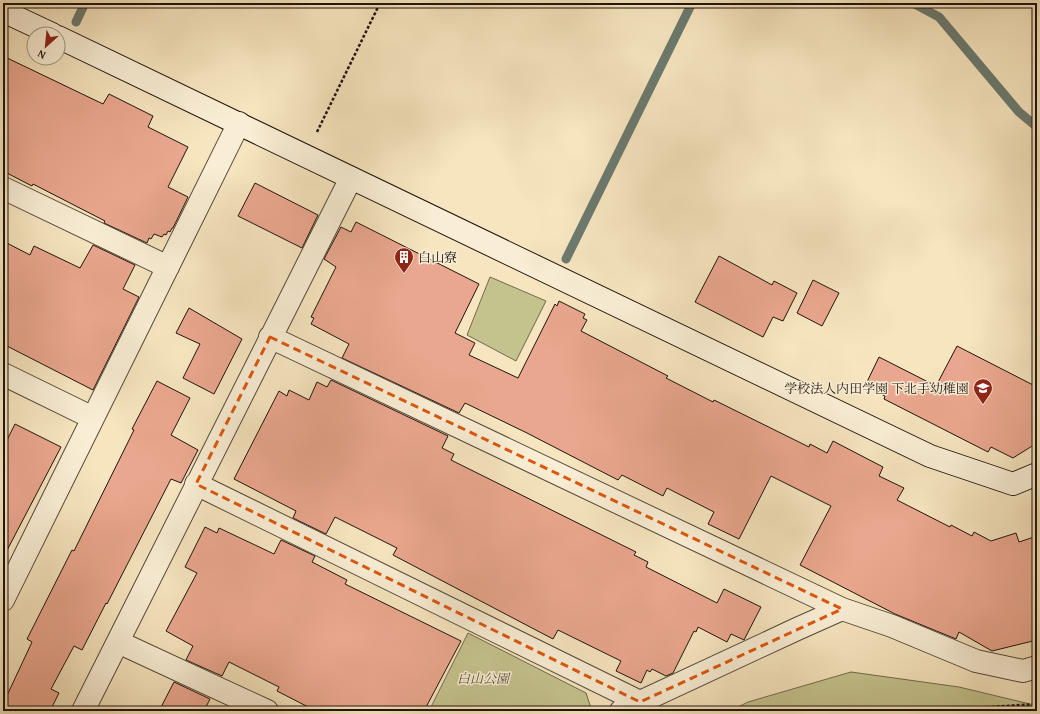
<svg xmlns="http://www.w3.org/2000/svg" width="1040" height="714" viewBox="0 0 1040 714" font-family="'Gentium Book Plus','Noto Serif JP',serif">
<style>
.green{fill:#c4c28d;stroke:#726a4c}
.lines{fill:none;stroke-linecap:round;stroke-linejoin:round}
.stream{stroke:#6b7a6f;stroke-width:9}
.building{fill:#eaa78f;stroke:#1f130c}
.street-casing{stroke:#554839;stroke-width:24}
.secondary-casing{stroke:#1f130c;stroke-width:24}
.path{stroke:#1f130c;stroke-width:2.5;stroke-dasharray:3 2;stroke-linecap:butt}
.street{stroke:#f9eed5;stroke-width:22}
.secondary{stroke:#f9eed5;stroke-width:22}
.marked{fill:none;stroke:#de560c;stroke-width:3;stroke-dasharray:8 5;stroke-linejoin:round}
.labels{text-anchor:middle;stroke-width:3;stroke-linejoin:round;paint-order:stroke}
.poi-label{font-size:13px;fill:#1f130c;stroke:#f9eed5;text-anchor:start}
.park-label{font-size:13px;font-style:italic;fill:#595039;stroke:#f9eed5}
</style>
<rect width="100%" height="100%" fill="#f6e5bf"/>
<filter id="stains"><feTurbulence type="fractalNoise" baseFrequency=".005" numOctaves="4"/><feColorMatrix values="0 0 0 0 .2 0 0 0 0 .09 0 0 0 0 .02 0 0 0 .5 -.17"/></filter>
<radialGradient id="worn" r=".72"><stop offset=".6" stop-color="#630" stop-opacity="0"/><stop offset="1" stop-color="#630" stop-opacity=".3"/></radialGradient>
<path class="green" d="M 490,277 L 546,301 L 516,361 L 467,335 Z
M 468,633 L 586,693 L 592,711 L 429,711 Z
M 851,672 L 959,687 L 1030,704 L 1037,711 L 730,711 L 748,702 Z"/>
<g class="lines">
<path class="stream" d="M 913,3 L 939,17 L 1019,112 L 1037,127
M 76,22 L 85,3
M 566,259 L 692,3"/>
</g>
<path class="building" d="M 3,56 L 103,104 L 109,94 L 153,116 L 148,127 L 188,147 L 168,187 L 188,197 L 173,228 L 172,228 L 170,232 L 168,231 L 166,235 L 164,234 L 162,237 L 154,234 L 151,239 L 149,238 L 147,243 L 104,223 L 105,221 L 33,184 L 32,186 L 3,171 Z
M 255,183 L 318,215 L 302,248 L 238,216 Z
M 356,222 L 479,284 L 455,333 L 475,343 L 469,355 L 518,378 L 555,304 L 557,306 L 559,301 L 585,314 L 583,318 L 587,320 L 581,331 L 668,376 L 666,378 L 713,402 L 714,400 L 809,447 L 810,444 L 827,453 L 833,441 L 883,467 L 879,476 L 904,488 L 897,500 L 950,527 L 951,525 L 972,536 L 974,532 L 991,541 L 1016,533 L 1019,542 L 1037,536 L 1037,640 L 992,651 L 959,632 L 956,639 L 895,614 L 800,565 L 831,506 L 771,476 L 739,539 L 708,524 L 714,512 L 667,488 L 663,496 L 622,475 L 618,480 L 527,433 L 465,403 L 459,413 L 342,358 L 349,344 L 311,324 L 314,318 L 311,317 L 336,267 L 324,259 L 341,227 L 351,232 Z
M 3,241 L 30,255 L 34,246 L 80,268 L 93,245 L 135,265 L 123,289 L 139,297 L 93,390 L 3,344 Z
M 719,256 L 772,285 L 774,281 L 797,293 L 783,321 L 773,317 L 763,337 L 695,302 Z
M 813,280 L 839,293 L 822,326 L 797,313 Z
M 189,308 L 242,339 L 214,394 L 183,378 L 200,344 L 176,333 Z
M 957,346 L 1037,387 L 1037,443 L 1013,458 L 991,447 L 988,452 L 884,399 L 885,396 L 865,386 L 879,357 L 936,386 Z
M 331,380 L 448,436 L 442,448 L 454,454 L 451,460 L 636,552 L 634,555 L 648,562 L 646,567 L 717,603 L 724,589 L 761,607 L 744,640 L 731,634 L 727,642 L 698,627 L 696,632 L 694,631 L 673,673 L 666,676 L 652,669 L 650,672 L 647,670 L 641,683 L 616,671 L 621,661 L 558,630 L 553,639 L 393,555 L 397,548 L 335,517 L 326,534 L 293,518 L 296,511 L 234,479 L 279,391 L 287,396 L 289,390 L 309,400 L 317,382 L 327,387 Z
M 157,381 L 190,398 L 171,435 L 198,450 L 181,483 L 171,479 L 107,604 L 106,603 L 82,650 L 74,646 L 51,689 L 59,693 L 50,711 L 16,711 L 3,704 L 32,642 L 27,639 L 72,550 L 74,551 L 134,430 L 132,429 Z
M 15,424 L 61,447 L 3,558 L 3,448 Z
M 205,527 L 217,533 L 219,528 L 274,554 L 281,540 L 315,556 L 312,562 L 347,580 L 345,584 L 461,641 L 424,711 L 316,711 L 277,691 L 279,687 L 229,662 L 222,676 L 186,660 L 193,646 L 166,631 L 197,573 L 185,567 Z
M 174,682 L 210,699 L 204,711 L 159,711 Z"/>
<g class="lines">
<g class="street-casing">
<path id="street" d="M 3,188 L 168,267
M 270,337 L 842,609
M 3,374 L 93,418
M 196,484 L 640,702
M 3,600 L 239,123
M 118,642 L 267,711
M 83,711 L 351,178
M 621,711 L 797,629 L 842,609 L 892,626 L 976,661 L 1023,671 L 1037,667"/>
</g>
<g class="secondary-casing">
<path id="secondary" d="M 3,11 L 52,34
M 58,37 L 930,456 L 1013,484 L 1037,474"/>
</g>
<path class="path" d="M 317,132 L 380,3
M 957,711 L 974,708 L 1037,704"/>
<use href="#street" class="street"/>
<use href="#secondary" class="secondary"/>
</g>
<path class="marked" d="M 270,337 L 842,609 L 640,702 L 196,484 Z"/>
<defs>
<g id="building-pin" transform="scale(1)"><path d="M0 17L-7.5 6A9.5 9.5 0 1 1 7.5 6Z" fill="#8f2418" stroke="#f9eed5"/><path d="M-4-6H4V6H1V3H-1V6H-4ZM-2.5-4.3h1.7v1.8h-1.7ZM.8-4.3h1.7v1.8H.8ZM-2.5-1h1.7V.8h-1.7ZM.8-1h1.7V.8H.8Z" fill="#fff"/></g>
<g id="school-pin" transform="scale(1)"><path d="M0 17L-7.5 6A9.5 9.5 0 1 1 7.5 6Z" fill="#8f2418" stroke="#f9eed5"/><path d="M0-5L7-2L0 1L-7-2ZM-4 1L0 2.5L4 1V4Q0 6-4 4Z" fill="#fff"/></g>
</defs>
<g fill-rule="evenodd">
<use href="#building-pin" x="404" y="257"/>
<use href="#school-pin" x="983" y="388"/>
</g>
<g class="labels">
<g class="poi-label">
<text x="418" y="262">白山寮</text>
<text x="969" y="393" text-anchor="end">学校法人内田学園 下北手幼稚園</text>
</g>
<g class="park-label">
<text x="483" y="683">白山公園</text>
</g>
</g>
<rect width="1040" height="714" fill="none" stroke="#f6e5bf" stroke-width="16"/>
<rect x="4" y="4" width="1032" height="706" fill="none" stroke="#1f130c" stroke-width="2"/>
<rect x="8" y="8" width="1024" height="698" fill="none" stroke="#1f130c"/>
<g transform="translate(46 46) rotate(207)"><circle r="19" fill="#f9eed5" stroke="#a29685"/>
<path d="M0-3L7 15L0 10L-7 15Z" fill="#8f2418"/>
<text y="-6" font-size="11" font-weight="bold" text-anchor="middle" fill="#1f130c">N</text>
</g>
<rect width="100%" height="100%" filter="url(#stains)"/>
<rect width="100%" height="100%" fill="url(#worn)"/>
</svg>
